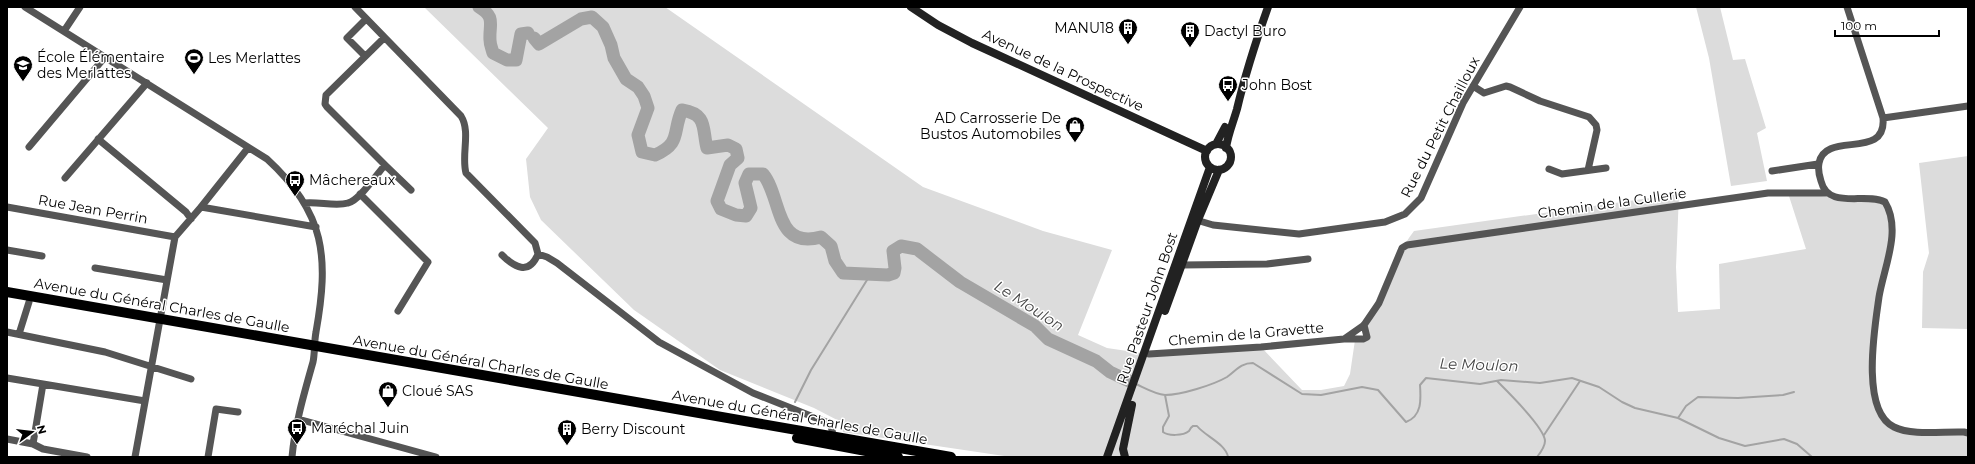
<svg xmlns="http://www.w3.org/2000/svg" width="1975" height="464" viewBox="0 0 1975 464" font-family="Montserrat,sans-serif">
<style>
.green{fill:#dcdcdc}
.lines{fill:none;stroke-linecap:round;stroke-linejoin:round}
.stream{stroke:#a3a3a3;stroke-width:2}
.river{stroke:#a3a3a3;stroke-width:13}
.minor{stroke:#555;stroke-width:7}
.secondary{stroke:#222;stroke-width:8}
.primary{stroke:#000;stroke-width:10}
.labels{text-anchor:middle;stroke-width:3;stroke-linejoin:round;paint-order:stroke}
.poi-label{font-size:14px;fill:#000;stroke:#fff;text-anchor:start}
.street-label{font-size:14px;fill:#000;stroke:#fff}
.water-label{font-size:15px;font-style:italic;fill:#444;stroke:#fff}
</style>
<rect width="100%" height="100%" fill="#fff"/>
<path class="green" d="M 424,7 L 665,7 L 923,187 L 1043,231 L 1112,250 L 1078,335 L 1107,348 L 1154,355 L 1261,347 L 1302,390 L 1321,390 L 1344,386 L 1350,374 L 1355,340 L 1363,339 C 1372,305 1392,260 1414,231 L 1679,194 L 1676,267 L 1678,312 L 1720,309 L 1719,264 L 1806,249 L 1788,193 L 1885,202 L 1892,219 L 1873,355 L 1877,404 L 1895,428 L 1968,433 L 1968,457 L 1011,457 L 843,432 L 841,422 L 814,408 L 720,370 L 634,310 L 541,220 L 530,197 L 526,159 L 548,128 Z
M 1696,7 L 1720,7 L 1733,60 L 1745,59 L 1766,128 L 1757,133 L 1767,181 L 1731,186 L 1709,58 Z
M 1968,156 L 1968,329 L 1922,328 L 1923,272 L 1929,253 L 1919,163 Z"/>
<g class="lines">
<path class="stream" d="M 1497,381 C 1507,391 1545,428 1545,441 C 1545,447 1541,452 1537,457
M 1136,384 C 1145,388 1155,394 1165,395 C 1181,395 1213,385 1227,377 C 1236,371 1240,363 1253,363 L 1302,394 L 1321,395 L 1362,387 L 1378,390 L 1406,422 C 1422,416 1421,400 1420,385 L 1426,378 L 1480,384 L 1501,380 L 1540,383 L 1572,378 L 1599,387 L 1622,402 L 1635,408 L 1678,418 L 1719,438 L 1745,446 L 1784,439 L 1797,444 L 1812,457
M 1165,395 L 1169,416 L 1163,427 L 1163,432 C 1168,436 1183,436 1189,431 C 1190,429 1191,427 1193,426 L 1197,426 C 1205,436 1226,444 1228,457
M 795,402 L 811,370 L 867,280 L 868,275
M 1678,418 L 1686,406 L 1698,397 L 1738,398 L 1783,395 L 1794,392
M 1544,435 L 1580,381
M 1830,457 L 1836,457"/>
<path class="river" d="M 479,7 C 496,17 489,24 490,40 C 490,45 492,49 493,53 L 507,60 L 516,60 L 521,34 L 528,33
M 534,38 L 539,44 L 581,19 L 592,17 L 603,27 L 611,45 L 614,58 L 626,79 L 638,87 L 644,96 L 648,108 L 638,135 L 642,152 L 655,155 C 682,143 672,132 682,110 C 708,114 702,129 707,148 L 728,145 L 736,149 L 738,158 L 730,165 L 717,201 L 721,209 L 736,215 L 746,216 L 751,208 L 745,183 L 749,174 L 763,174 C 782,197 774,250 821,237 L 831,246 L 835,261 L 843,273 L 888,275 L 894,273 L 895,268 L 893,251 L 901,246 L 917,249 L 960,282 L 1035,326 L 1048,339 L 1096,361 L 1110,372 L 1129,381"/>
<path class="minor" d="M 25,7 L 267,159 C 326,213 329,258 316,332 C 314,342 315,353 313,362 C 304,394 295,424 292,457
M 355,7 L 461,116 C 471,132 461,155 466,173 L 535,243 L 538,254
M 1847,7 L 1883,118 C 1887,161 1825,130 1819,163 C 1818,168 1819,175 1821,181 C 1828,210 1865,192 1885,202 C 1902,230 1884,267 1879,297 C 1875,326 1860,411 1894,427 C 1912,436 1944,431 1964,432 L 1968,433
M 64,31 L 80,7
M 364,55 L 347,38 L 366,19
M 1473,86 L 1484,93 L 1506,86 L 1510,87 L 1540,101 L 1589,117 L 1596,125 L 1597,130 L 1588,170
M 1883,118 L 1968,106
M 98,139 L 186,212 L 191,219
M 29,147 L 105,57
M 385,165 L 411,190
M 1549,169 L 1562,174 L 1606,168
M 1772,171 L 1818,164
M 65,178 L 147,83
M 360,194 L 428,262 L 398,311
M 304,203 C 318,201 335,207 348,203 C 359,201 377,174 385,165 L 327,107 L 325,104 L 326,95 L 384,38
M 7,207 L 175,237
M 201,207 L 316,227
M 1193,219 L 1213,225 L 1299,234 L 1385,222 L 1405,214 L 1421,198 L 1463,103 L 1520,7
M 7,250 L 42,256
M 538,254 L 547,257 L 557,263 L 659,342 L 753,393 L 826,422 L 831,426 L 834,439
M 502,255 C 514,267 529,276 538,254
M 1182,265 L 1267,264 L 1308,259
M 95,268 L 167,280
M 7,332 L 105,352 L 191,379
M 19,334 L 29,302
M 1344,339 L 1363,339 L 1367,337 L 1364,325
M 1149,354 L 1261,347 L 1344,339 L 1364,325 L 1379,303 L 1402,248 L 1407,245 L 1768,193 L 1827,193
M 7,378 L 145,401
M 298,419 L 436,457
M 7,439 L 33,444 L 43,449 L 87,457
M 33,444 L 43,384
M 135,457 L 175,237 L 201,207 L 248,148
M 208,457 L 216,409 L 238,412"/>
<path class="secondary" d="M 911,7 L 938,25 L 972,43 L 1207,151
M 1216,144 L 1225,127
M1205 157a13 13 0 1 1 26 0a13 13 0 1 1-26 0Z
M 1226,148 C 1228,134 1233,123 1237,109 C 1245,75 1256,41 1268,7
M 1165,311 L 1198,220 L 1219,170
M 1107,457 L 1210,167
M 1125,457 L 1123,449 L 1132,405"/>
<path class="primary" d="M 7,292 L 951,457
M 797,438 L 898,457"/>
</g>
<defs>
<g id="building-pin" transform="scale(1)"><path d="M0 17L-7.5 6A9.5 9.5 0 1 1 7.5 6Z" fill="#000" stroke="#fff"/><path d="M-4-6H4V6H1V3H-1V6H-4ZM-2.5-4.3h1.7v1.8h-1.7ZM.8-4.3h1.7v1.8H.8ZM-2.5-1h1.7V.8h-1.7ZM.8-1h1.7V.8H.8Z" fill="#fff"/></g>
<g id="stadium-pin" transform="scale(1)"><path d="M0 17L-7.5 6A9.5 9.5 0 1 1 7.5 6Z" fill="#000" stroke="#fff"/><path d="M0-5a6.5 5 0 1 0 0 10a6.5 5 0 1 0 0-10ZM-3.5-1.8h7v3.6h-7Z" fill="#fff"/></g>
<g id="school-pin" transform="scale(1)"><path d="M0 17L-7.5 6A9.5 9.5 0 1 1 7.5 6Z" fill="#000" stroke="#fff"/><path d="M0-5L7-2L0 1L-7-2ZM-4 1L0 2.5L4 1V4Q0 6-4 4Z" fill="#fff"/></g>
<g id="bus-pin" transform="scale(1)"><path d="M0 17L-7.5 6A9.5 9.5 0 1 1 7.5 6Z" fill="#000" stroke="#fff"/><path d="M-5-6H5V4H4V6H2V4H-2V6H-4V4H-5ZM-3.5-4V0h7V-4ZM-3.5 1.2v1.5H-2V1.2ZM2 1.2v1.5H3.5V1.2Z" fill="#fff"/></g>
<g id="shop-pin" transform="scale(1)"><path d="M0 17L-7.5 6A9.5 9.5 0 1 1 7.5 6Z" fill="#000" stroke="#fff"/><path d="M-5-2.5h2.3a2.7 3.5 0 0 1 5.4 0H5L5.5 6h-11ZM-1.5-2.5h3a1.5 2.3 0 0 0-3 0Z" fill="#fff"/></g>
</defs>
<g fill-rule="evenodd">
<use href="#building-pin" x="1128" y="28"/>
<use href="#building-pin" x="1190" y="31"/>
<use href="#stadium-pin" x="194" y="58"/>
<use href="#school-pin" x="23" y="65"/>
<use href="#bus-pin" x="1228" y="85"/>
<use href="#shop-pin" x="1075" y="126"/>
<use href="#bus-pin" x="295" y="180"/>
<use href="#shop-pin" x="388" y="391"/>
<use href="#bus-pin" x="297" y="428"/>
<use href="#building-pin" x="567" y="429"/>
</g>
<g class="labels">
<g class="poi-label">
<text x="1114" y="33" text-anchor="end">MANU18</text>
<text x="1204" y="36">Dactyl Buro</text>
<text x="37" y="62">École Élémentaire<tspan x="37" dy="16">des Merlattes</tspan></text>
<text x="208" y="63">Les Merlattes</text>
<text x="1242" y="90">John Bost</text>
<text x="1061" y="123" text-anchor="end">AD Carrosserie De<tspan x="1061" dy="16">Bustos Automobiles</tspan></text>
<text x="309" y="185">Mâchereaux</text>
<text x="402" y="396">Cloué SAS</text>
<text x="311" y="433">Maréchal Juin</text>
<text x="581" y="434">Berry Discount</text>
</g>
<g class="street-label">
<text transform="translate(1063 70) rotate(25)" y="5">Avenue de la Prospective</text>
<text transform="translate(1440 127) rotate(-63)" y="5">Rue du Petit Chailloux</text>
<text transform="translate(1612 203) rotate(-8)" y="5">Chemin de la Cullerie</text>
<text transform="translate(93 209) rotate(10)" y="5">Rue Jean Perrin</text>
<text transform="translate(162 305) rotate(10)" y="5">Avenue du Général Charles de Gaulle</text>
<text transform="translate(1147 308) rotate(-71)" y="5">Rue Pasteur John Bost</text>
<text transform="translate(1246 334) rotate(-5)" y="5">Chemin de la Gravette</text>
<text transform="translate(481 362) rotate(10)" y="5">Avenue du Général Charles de Gaulle</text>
<text transform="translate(800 417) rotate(10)" y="5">Avenue du Général Charles de Gaulle</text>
</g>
<g class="water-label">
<text transform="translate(1029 306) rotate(33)" y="5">Le Moulon</text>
<text transform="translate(1479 365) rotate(2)" y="5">Le Moulon</text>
</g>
</g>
<rect width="1975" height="464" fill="none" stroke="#000000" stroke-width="16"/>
<g transform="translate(32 432) rotate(75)" stroke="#ffffff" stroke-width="3" paint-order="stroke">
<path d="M0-3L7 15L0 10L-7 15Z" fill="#000000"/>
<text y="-6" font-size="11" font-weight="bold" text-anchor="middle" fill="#000000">N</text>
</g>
<path d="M1835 30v6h104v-6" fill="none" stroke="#000000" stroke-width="2"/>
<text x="1841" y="30" font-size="12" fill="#000000" stroke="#ffffff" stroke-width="3" paint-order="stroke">100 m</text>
</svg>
